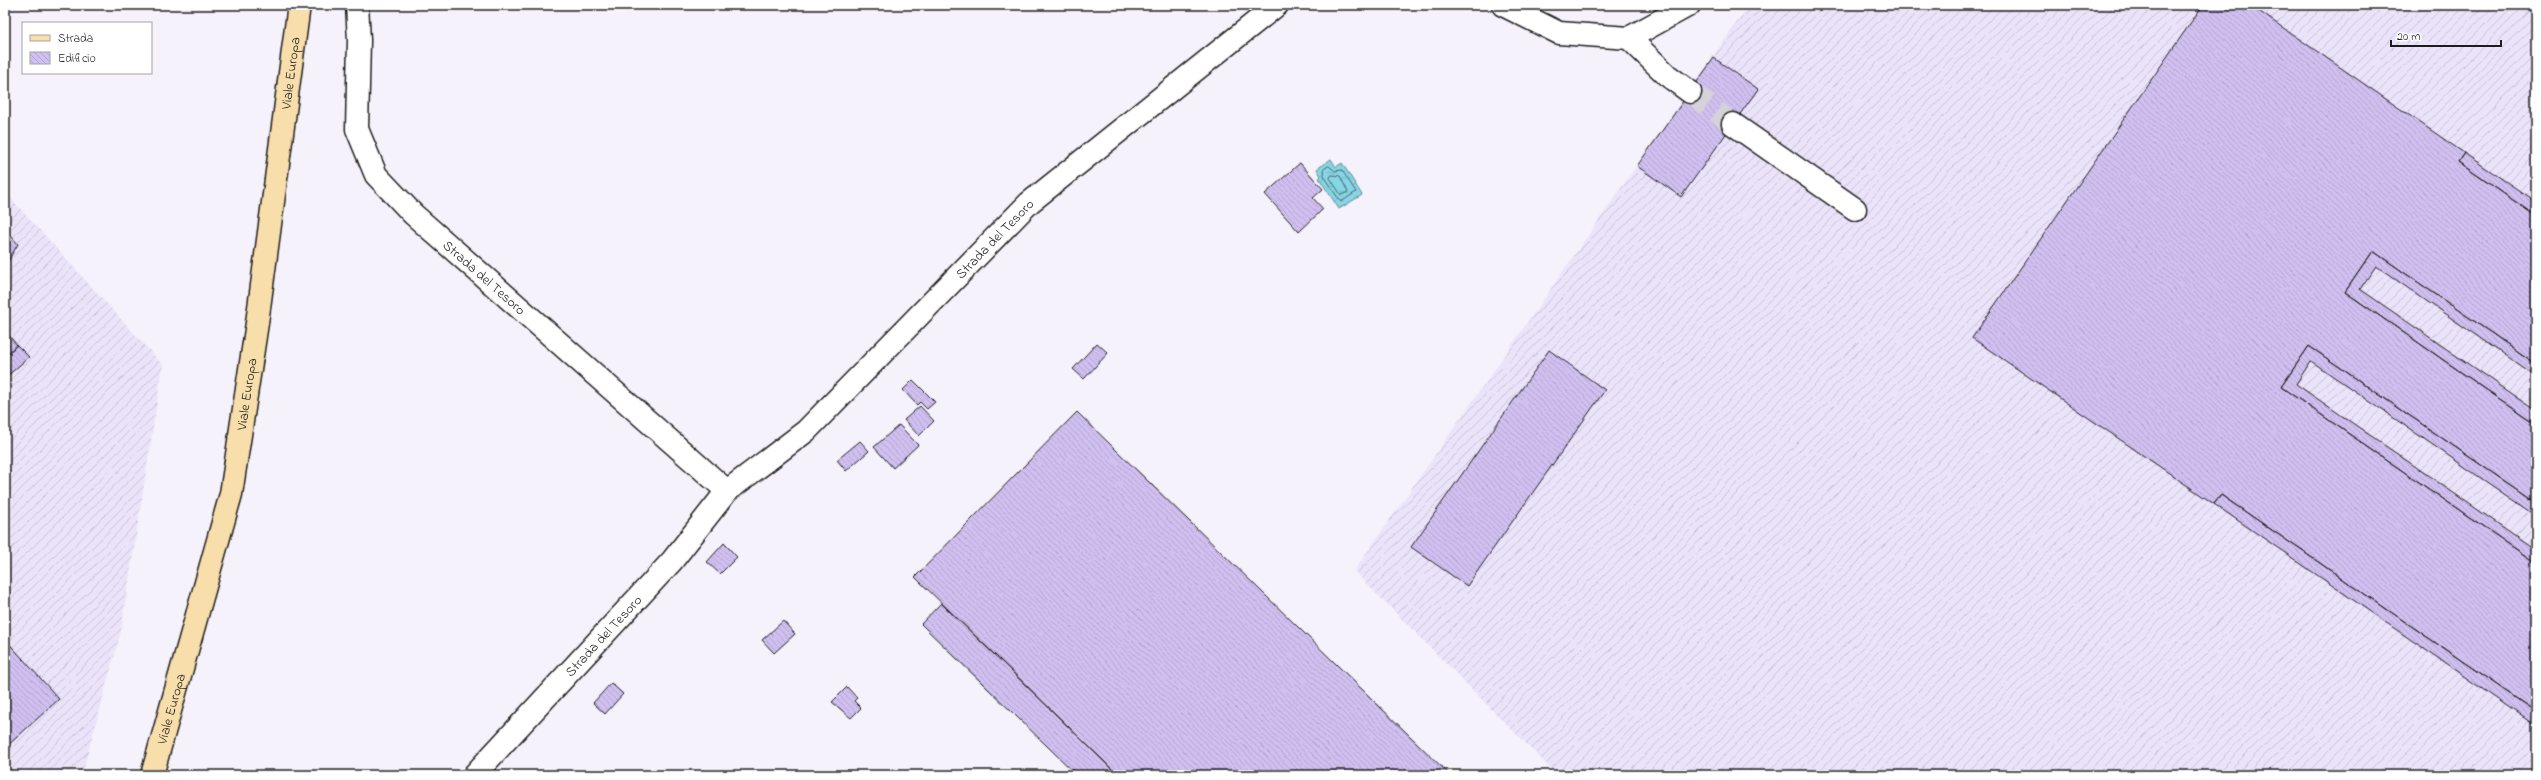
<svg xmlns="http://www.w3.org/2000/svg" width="2541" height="780" viewBox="0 0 2541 780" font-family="'Indie Flower',sans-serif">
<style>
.industrial{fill:url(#industrial-furrows)}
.water{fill:url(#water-ripples);stroke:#5c8b95}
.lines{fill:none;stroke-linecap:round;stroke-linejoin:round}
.shore{stroke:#47666c;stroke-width:1}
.building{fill:url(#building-back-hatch);stroke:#1c1c1c}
.minor-tunnel{stroke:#d5d2da;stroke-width:22;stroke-dasharray:22 11;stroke-linecap:butt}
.minor-casing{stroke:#1c1c1c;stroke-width:25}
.major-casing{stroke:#1c1c1c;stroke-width:25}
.minor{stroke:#fff;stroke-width:22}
.major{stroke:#f8deab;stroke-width:22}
.labels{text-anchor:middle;stroke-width:4;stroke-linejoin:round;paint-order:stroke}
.street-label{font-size:14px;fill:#1c1c1c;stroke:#fff}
</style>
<defs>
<pattern id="industrial-furrows" width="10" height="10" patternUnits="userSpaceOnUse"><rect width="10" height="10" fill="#ebe3f9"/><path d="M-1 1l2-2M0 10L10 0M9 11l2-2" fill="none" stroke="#c9c2d5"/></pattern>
<pattern id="water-ripples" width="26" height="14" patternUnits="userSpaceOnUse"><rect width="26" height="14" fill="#87d5e5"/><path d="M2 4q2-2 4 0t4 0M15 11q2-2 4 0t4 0" fill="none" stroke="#74b6c4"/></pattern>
<pattern id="building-back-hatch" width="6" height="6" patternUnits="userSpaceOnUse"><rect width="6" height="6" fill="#d0c0f1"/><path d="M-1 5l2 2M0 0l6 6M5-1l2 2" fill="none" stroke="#b2a4ce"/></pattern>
</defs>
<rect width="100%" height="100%" fill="#f6f2fc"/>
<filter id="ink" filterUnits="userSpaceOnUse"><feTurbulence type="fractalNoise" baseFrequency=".025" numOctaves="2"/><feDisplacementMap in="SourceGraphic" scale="8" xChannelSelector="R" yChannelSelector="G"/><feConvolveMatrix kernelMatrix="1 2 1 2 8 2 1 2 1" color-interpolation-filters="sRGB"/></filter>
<g filter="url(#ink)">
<path class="industrial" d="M 1749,5 L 2536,5 L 2536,775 L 1557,775 L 1354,571 Z
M 5,192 L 163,365 L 121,631 L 82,775 L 5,775 Z"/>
<path class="water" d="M 1331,159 L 1336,167 L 1342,163 L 1362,195 L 1339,209 L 1319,178 L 1321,176 L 1317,169 Z"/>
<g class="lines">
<path class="shore" d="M 1329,166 L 1335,171 L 1342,170 L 1356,192 L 1341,202 L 1325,179 L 1323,170 Z
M 1332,175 L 1340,176 L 1348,192 L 1341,195 L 1330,178 Z"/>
</g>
<path class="building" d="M 2203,5 L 2250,5 L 2464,153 L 2458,162 L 2536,216 L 2536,364 L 2373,251 L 2345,292 L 2536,424 L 2536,503 L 2309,346 L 2281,387 L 2536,563 L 2536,712 L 2221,495 L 2214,504 L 1972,338 Z
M 1714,58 L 1758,89 L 1681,197 L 1637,166 Z
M 2464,153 L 2536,202 L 2536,216 L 2458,162 Z
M 1300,163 L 1323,189 L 1313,198 L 1323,209 L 1299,232 L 1265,194 Z
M 5,229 L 18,244 L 5,266 Z
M 2373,251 L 2536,364 L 2536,377 L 2376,266 L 2360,289 L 2536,411 L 2536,424 L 2345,292 Z
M 5,331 L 17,345 L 5,356 Z
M 1097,343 L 1108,353 L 1084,379 L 1073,369 Z
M 17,345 L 29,357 L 5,378 L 5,356 Z
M 2309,346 L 2536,503 L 2536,516 L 2311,361 L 2296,384 L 2536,550 L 2536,563 L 2281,387 Z
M 1549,350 L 1605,390 L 1467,586 L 1411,547 Z
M 913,380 L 935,402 L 927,409 L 920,402 L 917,405 L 903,390 Z
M 920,406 L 934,421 L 919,436 L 904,420 Z
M 1077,412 L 1448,773 L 1446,775 L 1118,775 L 915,577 Z
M 899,425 L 918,445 L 893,468 L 874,447 Z
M 860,441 L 869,451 L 846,471 L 837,460 Z
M 2221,495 L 2536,712 L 2536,726 L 2214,504 Z
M 724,543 L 737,557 L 720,574 L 707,562 Z
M 941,603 L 1118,775 L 1077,775 L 921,624 Z
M 783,621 L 795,634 L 774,653 L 762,640 Z
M 5,639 L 59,699 L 5,748 Z
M 611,683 L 623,694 L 605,714 L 593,703 Z
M 847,687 L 857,698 L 854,701 L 861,708 L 851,718 L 832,702 Z"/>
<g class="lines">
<path class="minor-tunnel" d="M 1690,92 L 1733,124"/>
<g class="minor-casing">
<g id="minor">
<path id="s1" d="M 357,5 L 359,40 L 357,129 L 376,175 L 413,214 L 727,491"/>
<path d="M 1503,5 L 1559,33 L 1629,38 L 1689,5"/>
<path d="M 1629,38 L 1667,75 L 1690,92"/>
<path d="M 1733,124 L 1855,209"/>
<path id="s2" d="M 474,775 L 672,561 L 727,491 L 806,431 L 1029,203 L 1277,5"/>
</g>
</g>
<g class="major-casing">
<g id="major">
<path id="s3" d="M 152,775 L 231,494 L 257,323 L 299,5"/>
</g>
</g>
<use href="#minor" class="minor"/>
<use href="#major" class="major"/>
</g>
</g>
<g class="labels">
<g class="street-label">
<text dy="5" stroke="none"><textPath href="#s3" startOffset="717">Viale Europa</textPath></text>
<text dy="5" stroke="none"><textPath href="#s2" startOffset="749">Strada del Tesoro</textPath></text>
<text dy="5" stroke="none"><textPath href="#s1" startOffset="323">Strada del Tesoro</textPath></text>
<text dy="5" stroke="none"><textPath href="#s3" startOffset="393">Viale Europa</textPath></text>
<text dy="5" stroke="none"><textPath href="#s2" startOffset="190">Strada del Tesoro</textPath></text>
<text dy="5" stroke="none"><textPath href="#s3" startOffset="69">Viale Europa</textPath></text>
</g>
</g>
<rect width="2541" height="780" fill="none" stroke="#fff" stroke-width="20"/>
<rect x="10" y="10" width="2521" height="760" fill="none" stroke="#1c1c1c" stroke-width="1.5" filter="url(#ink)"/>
<rect x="22" y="22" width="130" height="52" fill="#ffffff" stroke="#a4a4a4"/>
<rect x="30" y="35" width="20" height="6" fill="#f8deab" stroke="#a4a4a4"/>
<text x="58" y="42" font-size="12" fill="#1c1c1c">Strada</text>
<rect x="30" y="52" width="20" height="12" fill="url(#building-back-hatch)" stroke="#a4a4a4"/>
<text x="58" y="62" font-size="12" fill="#1c1c1c">Edificio</text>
<path d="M2391 40v6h110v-6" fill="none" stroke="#1c1c1c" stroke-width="2"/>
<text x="2397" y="40" font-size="12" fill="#1c1c1c" stroke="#ffffff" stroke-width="3" paint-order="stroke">20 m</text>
</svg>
